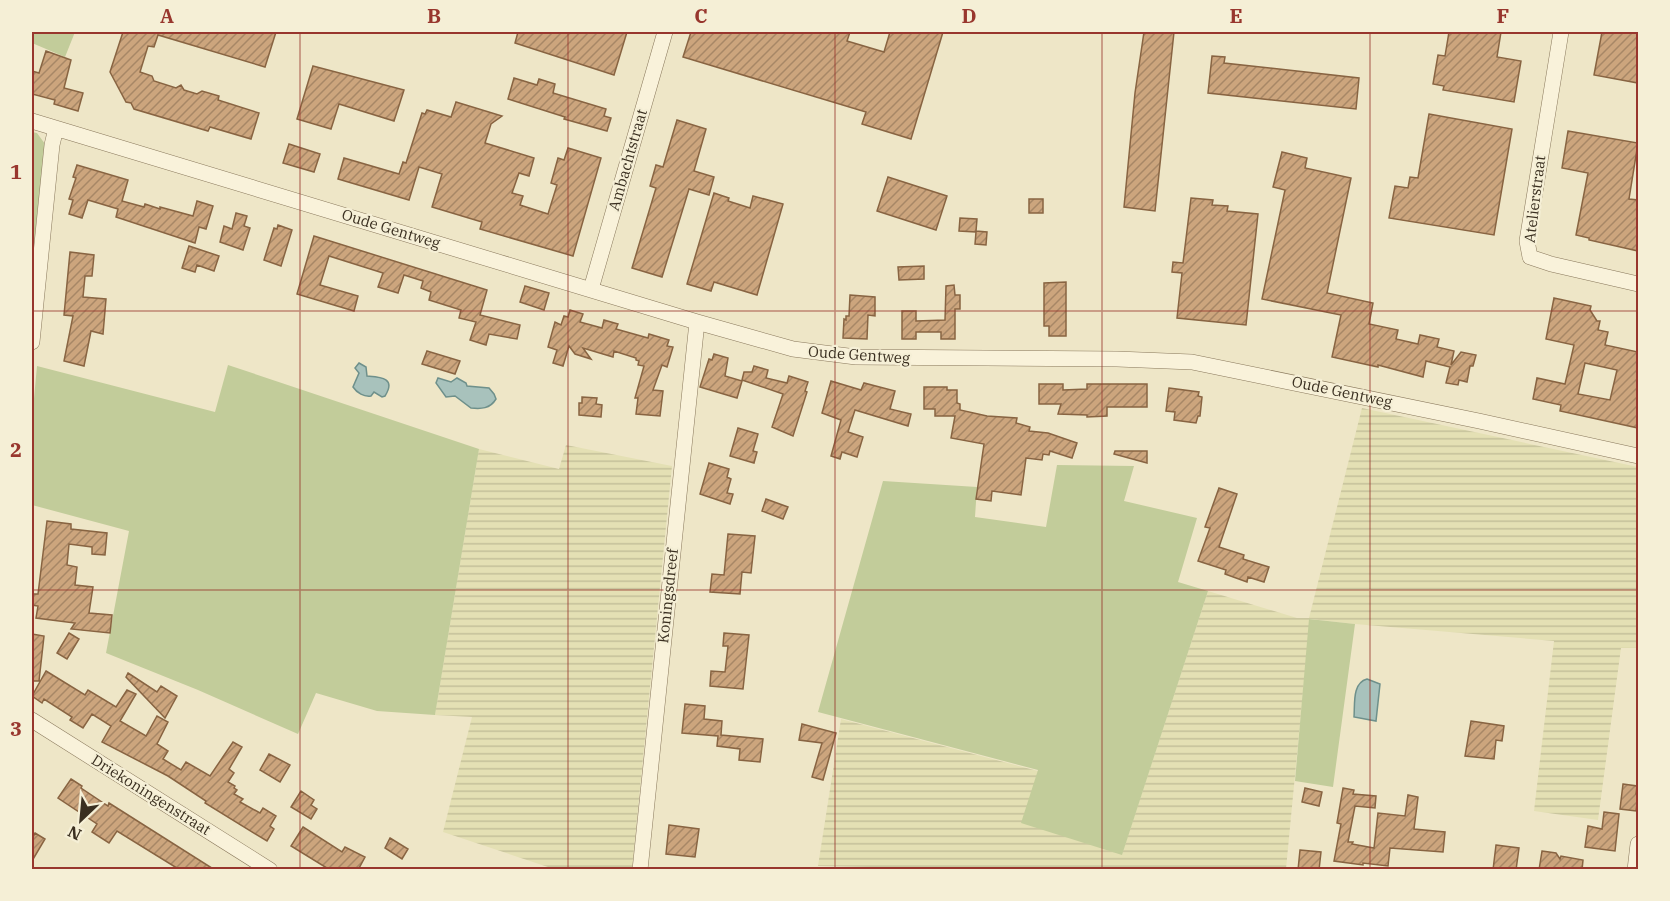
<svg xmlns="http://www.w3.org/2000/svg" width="1670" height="901" viewBox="0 0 1670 901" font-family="'IBM Plex Serif',serif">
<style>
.farmland{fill:url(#farmland-rules)}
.green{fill:#c2cc9a}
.water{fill:#a8c2bc;stroke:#6e908b;stroke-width:1.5}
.building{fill:url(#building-hatch);stroke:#886442;stroke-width:1.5;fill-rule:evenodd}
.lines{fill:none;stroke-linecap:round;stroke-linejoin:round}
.minor-casing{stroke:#89785c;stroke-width:16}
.minor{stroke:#f9f2da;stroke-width:15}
.grid{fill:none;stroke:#98362d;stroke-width:1.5;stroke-opacity:0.55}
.labels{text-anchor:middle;stroke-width:4.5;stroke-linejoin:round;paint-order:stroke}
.street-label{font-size:15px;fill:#3a2f20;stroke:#f5efd6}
.neatline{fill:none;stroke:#98362d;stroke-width:2}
.grid-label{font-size:20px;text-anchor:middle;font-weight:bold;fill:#98362d}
</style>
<defs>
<pattern id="farmland-rules" width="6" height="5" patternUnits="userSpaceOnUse" patternTransform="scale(1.5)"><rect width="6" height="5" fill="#e4e0b4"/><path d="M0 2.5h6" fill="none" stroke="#c4c09a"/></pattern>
<pattern id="building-hatch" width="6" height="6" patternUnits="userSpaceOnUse" patternTransform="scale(1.5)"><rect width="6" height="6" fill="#cca57d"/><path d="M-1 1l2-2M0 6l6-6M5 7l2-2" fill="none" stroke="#a78766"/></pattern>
</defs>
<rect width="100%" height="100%" fill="#eee6c7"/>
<path class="farmland" d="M 1362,408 L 1638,467 L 1638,648 L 1621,648 L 1598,820 L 1534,811 L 1554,641 L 1355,624 L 1310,619 L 1286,869 L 876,870 L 871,867 L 818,866 L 841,719 L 1038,771 L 1122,854 L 1208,591 L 1297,618 L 1309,618 Z
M 566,445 L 672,466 L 632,869 L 554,869 L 443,832 L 472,717 L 435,715 L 479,449 L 559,469 Z"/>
<path class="green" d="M 32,32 L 75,32 L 65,57 L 32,43 Z
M 32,132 L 37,133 L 45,144 L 32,261 Z
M 228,365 L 479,449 L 435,715 L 377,711 L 316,693 L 298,734 L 198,690 L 106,653 L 129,531 L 32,505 L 32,420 L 37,366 L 215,412 Z
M 1057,465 L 1134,466 L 1124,501 L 1197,518 L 1178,582 L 1208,591 L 1122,855 L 1021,823 L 1038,770 L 818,712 L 883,481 L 977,487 L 975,517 L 1046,527 Z
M 1309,619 L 1355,624 L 1333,787 L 1295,781 Z"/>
<path class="water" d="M 359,363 L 366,367 L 367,376 C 379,377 397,377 385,396 L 382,397 L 374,392 L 371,396 C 364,397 357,393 353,387 L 359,373 L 355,368 Z
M 438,378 L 451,382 L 457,378 L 466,383 L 467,386 L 489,388 L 494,394 L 496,399 C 490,409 481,409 471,408 L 455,396 L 446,397 L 436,383 Z
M 1367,679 L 1380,684 L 1376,721 L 1354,717 C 1355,704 1352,683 1367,679 Z"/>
<path class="building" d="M 123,32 L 276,32 L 265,67 L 158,35 L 154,47 L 148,46 L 140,72 L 152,76 L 154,81 L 176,88 L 181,85 L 184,90 L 197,94 L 202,91 L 219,96 L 218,100 L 259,113 L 251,139 L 210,127 L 208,131 L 134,109 L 131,103 L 126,102 L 110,72 Z
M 518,32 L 627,32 L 614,75 L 515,43 Z
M 691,32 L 850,32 L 847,41 L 884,52 L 890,32 L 943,32 L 911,139 L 862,124 L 866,112 L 683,57 Z
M 1144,32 L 1174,32 L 1155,211 L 1124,207 L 1135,93 Z
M 1449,32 L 1501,32 L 1497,57 L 1521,61 L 1514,102 L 1443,90 L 1444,86 L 1433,84 L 1438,55 L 1445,56 Z
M 1602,32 L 1638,32 L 1638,83 L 1594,75 Z
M 46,51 L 71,60 L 64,88 L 83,93 L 78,111 L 54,104 L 55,100 L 32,94 L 32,71 L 39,73 Z
M 1212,56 L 1225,57 L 1224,63 L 1359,78 L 1356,109 L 1208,93 Z
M 313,66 L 404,90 L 394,121 L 339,104 L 331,129 L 297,119 Z
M 514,78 L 537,85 L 539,79 L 555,84 L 553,93 L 606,109 L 604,116 L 611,118 L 607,131 L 564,119 L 565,117 L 508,99 Z
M 456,102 L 502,116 L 491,124 L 485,143 L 534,158 L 529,176 L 519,173 L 512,193 L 523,196 L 520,205 L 548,214 L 557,185 L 551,183 L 558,158 L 564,160 L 568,148 L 601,158 L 573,256 L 480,229 L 482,222 L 432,207 L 442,174 L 419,167 L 409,200 L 338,179 L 344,158 L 399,174 L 403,162 L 406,163 L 422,113 L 425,114 L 427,110 L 451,117 Z
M 1429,114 L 1512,129 L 1494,235 L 1389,218 L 1395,186 L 1408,188 L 1410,177 L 1418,178 Z
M 677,120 L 706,129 L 694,171 L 714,177 L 709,195 L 689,189 L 662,277 L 632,268 L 656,188 L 650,186 L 656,165 L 663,167 Z
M 1568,131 L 1638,143 L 1629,199 L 1638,200 L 1638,251 L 1589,240 L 1589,238 L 1576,235 L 1588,173 L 1562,168 Z
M 289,144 L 320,154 L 314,172 L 283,163 Z
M 1282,152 L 1307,158 L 1305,168 L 1351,178 L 1327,293 L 1373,303 L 1369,324 L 1398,330 L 1396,339 L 1418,344 L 1420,335 L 1439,339 L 1437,347 L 1454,351 L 1451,365 L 1461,352 L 1476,355 L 1473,366 L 1470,366 L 1467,382 L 1459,380 L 1458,385 L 1446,383 L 1450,367 L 1426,361 L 1423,377 L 1378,365 L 1378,367 L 1332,357 L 1341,315 L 1262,299 L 1285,190 L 1273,187 Z
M 77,165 L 128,180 L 122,201 L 144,207 L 145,204 L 160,209 L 160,207 L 193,216 L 197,201 L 213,206 L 206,229 L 199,227 L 195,243 L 116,217 L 118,209 L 88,200 L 82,218 L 69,214 L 73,200 L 69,199 L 76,178 L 73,177 Z
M 888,177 L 947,196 L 936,230 L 877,211 Z
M 714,193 L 729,198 L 728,201 L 750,208 L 753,196 L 783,204 L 757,295 L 714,282 L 711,291 L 687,284 Z
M 1191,198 L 1213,200 L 1212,205 L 1228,206 L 1227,211 L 1258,214 L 1246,325 L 1177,318 L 1182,273 L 1172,272 L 1173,262 L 1183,263 Z
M 1029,199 L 1043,199 L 1043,213 L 1029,213 Z
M 236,213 L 247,216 L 244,226 L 250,228 L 243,250 L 220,242 L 224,226 L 232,229 Z
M 960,218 L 977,219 L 976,231 L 987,232 L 986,245 L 975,244 L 976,232 L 959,231 Z
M 278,225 L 292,230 L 281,266 L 264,260 L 274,228 L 277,229 Z
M 314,236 L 487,290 L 480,315 L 520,325 L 517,339 L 489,334 L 486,345 L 470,340 L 476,322 L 459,318 L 461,310 L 429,300 L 431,292 L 421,288 L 423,281 L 404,275 L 398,293 L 378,287 L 383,273 L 329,256 L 320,285 L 358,296 L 354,311 L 297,294 Z
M 189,246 L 219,256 L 214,271 L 197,265 L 195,272 L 182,268 Z
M 70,252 L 94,255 L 92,276 L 85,276 L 83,297 L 106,299 L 103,334 L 91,331 L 84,366 L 64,361 L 73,316 L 64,315 Z
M 924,266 L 924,279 L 899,280 L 898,267 Z
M 1066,282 L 1066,336 L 1049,336 L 1049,326 L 1044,326 L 1044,283 Z
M 954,285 L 955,295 L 960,295 L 960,309 L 955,309 L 955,339 L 941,339 L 941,332 L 916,332 L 916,339 L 902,339 L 902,311 L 916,311 L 916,321 L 945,320 L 946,286 Z
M 525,286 L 549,293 L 544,310 L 520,302 Z
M 850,295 L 875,297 L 875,316 L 868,315 L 867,339 L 843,338 L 844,319 L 846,320 L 846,316 L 849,316 Z
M 1554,298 L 1591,306 L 1590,310 L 1597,321 L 1600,321 L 1598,330 L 1608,332 L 1605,345 L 1638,352 L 1638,428 L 1560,411 L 1561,405 L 1533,399 L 1537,378 L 1565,384 L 1574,345 L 1546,339 ZM 1585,363 L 1617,370 L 1610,400 L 1578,394 Z
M 570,310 L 583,314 L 580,322 L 602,328 L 604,320 L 618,324 L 616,329 L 648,338 L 649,334 L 669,340 L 667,346 L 673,347 L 667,367 L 662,365 L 653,390 L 663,391 L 660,416 L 636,414 L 638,398 L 635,398 L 644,366 L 638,365 L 639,361 L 636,360 L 636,358 L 614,351 L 613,357 L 583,348 L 591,359 L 575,354 L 569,346 L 563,366 L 553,363 L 557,350 L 548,347 L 555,322 L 561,325 L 564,316 L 568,317 Z
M 427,351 L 460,361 L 455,374 L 422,364 Z
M 714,354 L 728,358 L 725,376 L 742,381 L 737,398 L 700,387 L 709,359 L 712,360 Z
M 754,366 L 768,370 L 766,378 L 787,383 L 789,376 L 808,382 L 805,391 L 807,392 L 793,436 L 772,427 L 783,394 L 742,380 L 744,372 L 752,372 Z
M 831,381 L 861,390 L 864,383 L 895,391 L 890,409 L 911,414 L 908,426 L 855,410 L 848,432 L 863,437 L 857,457 L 842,452 L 840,459 L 831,456 L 841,420 L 822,413 Z
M 1039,384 L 1063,384 L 1063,390 L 1087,389 L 1087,384 L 1147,384 L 1147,407 L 1107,407 L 1107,416 L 1087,417 L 1087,415 L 1058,414 L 1061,404 L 1039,404 Z
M 924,387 L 947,387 L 947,390 L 957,390 L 957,403 L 960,404 L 960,410 L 987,416 L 1017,418 L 1016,423 L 1030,427 L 1029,431 L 1048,433 L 1077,443 L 1072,458 L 1050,451 L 1049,455 L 1043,454 L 1042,460 L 1026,458 L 1021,495 L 992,491 L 991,501 L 976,499 L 984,444 L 951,438 L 955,416 L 935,416 L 935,409 L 924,409 Z
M 1169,388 L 1199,392 L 1198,396 L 1202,397 L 1200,416 L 1198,416 L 1196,423 L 1174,420 L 1175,412 L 1166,411 Z
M 582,397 L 597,398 L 596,404 L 602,405 L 601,417 L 579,415 L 579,403 L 582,403 Z
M 738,428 L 758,434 L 753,451 L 757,452 L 754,463 L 730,456 Z
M 1115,451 L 1147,451 L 1147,463 L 1114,454 Z
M 709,463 L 729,469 L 727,477 L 731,479 L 727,493 L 733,494 L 730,504 L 700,494 Z
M 1219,488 L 1237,494 L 1219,547 L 1244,555 L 1243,559 L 1269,567 L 1264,582 L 1248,577 L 1247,582 L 1225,574 L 1226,570 L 1198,561 L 1210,528 L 1205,527 Z
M 766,499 L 788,507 L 783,519 L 762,511 Z
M 47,521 L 71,524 L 71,529 L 107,533 L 105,555 L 92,554 L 92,547 L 69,544 L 67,565 L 77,567 L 75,585 L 93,587 L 89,613 L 112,615 L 110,633 L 71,629 L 75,623 L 36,618 L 38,606 L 32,605 L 32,594 L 38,594 Z
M 728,534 L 755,536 L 751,573 L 742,572 L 740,594 L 710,592 L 712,574 L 724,575 Z
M 69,633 L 79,639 L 67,659 L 57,653 Z
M 724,633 L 749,635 L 743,689 L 710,686 L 711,671 L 725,672 L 728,646 L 723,646 Z
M 32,634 L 44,636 L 39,681 L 32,681 Z
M 46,671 L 85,695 L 88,690 L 116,707 L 127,690 L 136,694 L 120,721 L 146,736 L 157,716 L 168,722 L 157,744 L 168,751 L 163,759 L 181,770 L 186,762 L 210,776 L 233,742 L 242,747 L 229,769 L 234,773 L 228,782 L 235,786 L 234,788 L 237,790 L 234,794 L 243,799 L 240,802 L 260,813 L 263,808 L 276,816 L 270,826 L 274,829 L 267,841 L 205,803 L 206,801 L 168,776 L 102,742 L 111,726 L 92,714 L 83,728 L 70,720 L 72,717 L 44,699 L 42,703 L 32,696 Z
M 128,673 L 157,692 L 161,686 L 177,696 L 165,718 L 126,677 Z
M 685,704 L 705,706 L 704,719 L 722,721 L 721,735 L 763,739 L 760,762 L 739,760 L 740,749 L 717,746 L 718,736 L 682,733 Z
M 1471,721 L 1504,726 L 1502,741 L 1496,740 L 1494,759 L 1465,756 Z
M 802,724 L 836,733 L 823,780 L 812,777 L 822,743 L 799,740 Z
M 269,754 L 290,765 L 280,782 L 260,770 Z
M 71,779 L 82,786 L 81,788 L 108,806 L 109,803 L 215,870 L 180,870 L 117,831 L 109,843 L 92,832 L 97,824 L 58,798 Z
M 1623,784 L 1637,786 L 1636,794 L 1638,796 L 1636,811 L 1620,809 Z
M 1305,788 L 1322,792 L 1319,806 L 1302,802 Z
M 1343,788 L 1354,790 L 1353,794 L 1376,796 L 1375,808 L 1355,806 L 1348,842 L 1353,842 L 1352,844 L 1374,848 L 1378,813 L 1405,816 L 1408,795 L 1418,797 L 1414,829 L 1445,832 L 1443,852 L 1390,848 L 1388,866 L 1363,863 L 1363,865 L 1334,861 L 1341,824 L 1337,823 Z
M 301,791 L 314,800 L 311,805 L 317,809 L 311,819 L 291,807 Z
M 1604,812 L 1619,814 L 1615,851 L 1585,847 L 1588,826 L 1602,829 Z
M 669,825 L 699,829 L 695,857 L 666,854 Z
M 303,827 L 342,852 L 345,847 L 365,857 L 358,870 L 330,870 L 291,846 Z
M 35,833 L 45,839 L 32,861 L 32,839 Z
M 390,838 L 408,849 L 402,859 L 385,848 Z
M 1496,845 L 1519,848 L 1516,870 L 1493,870 Z
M 1300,850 L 1321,852 L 1319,870 L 1298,870 Z
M 1542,851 L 1556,853 L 1560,859 L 1561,856 L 1583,860 L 1582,870 L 1539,870 Z"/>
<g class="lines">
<g class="minor-casing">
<path id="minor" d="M 1561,32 L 1527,241 L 1530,257 L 1551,264 L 1638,284
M 32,121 L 697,322 L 793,349 L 856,357 L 1117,359 L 1192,362 L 1479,421 L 1638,456
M 591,289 L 665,32
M 32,342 L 52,145 L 56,128
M 32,720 L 270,870
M 640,870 L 697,322
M 1635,870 L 1638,844"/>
</g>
<use href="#minor" class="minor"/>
</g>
<path class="grid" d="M 300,32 L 300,870M 568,32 L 568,870M 835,32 L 835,870M 1102,32 L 1102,870M 1370,32 L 1370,870M 32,311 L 1638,311M 32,590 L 1638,590"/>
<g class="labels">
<g class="street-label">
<text transform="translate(628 160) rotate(-74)" y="5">Ambachtstraat</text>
<text transform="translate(1535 199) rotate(-83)" y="5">Atelierstraat</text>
<text transform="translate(391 229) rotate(17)" y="5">Oude Gentweg</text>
<text transform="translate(859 355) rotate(4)" y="5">Oude Gentweg</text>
<text transform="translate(1342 392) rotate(12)" y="5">Oude Gentweg</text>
<text transform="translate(668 596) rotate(-84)" y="5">Koningsdreef</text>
<text transform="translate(151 795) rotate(32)" y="5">Driekoningenstraat</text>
</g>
</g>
<rect width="1670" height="901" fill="none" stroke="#f5efd6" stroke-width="66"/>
<g transform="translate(81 820) rotate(206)" stroke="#f5efd6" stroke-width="4.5" paint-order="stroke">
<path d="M0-4.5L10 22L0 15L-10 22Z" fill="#3a2f20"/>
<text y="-9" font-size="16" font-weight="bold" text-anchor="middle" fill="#3a2f20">N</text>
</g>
<rect x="33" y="33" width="1604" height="835" class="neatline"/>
<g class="grid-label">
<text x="167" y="23">A</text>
<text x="434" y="23">B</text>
<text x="701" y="23">C</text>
<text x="969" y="23">D</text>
<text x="1236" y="23">E</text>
<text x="1503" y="23">F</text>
<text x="16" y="179">1</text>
<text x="16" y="457">2</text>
<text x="16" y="736">3</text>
</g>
</svg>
